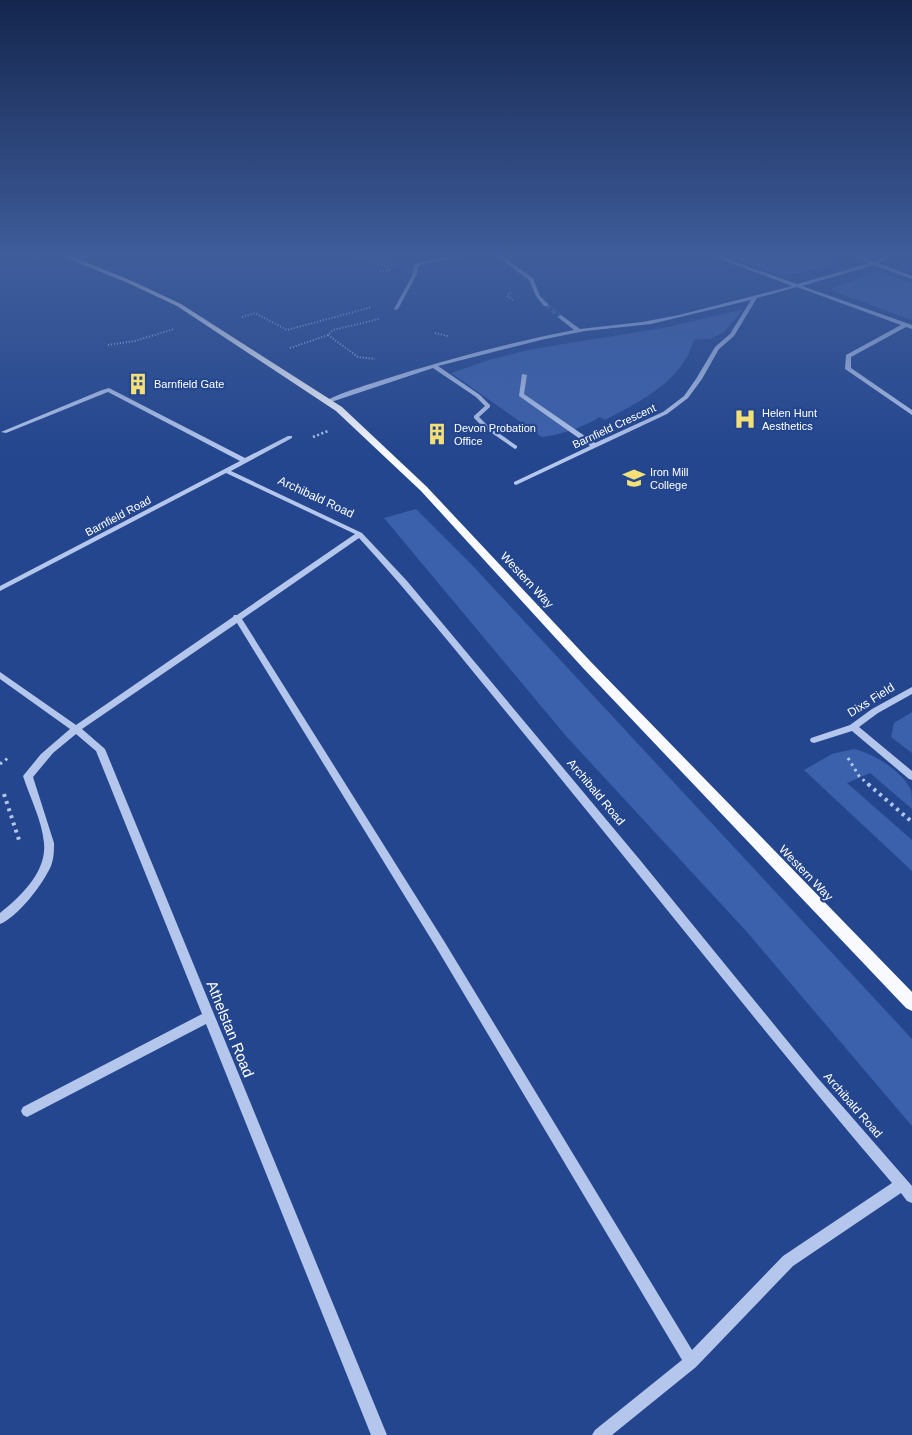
<svg xmlns="http://www.w3.org/2000/svg" width="912" height="1435" viewBox="0 0 912 1435" font-family="Helvetica,sans-serif">
<style>
.green{fill:#3c61ac}
.lines{fill:none;stroke-linecap:round;stroke-linejoin:round}
.minor-tunnel{stroke:#45629f;stroke-width:5;stroke-dasharray:5 2.5;stroke-linecap:butt}
.path-far3{stroke:#b4c6eb;stroke-width:2;stroke-dasharray:1 2;stroke-linecap:butt}
.path-far2{stroke:#b4c6eb;stroke-width:2.5;stroke-dasharray:2 2.5;stroke-linecap:butt}
.path-far1{stroke:#b4c6eb;stroke-width:3;stroke-dasharray:2.5 4;stroke-linecap:butt}
.path{stroke:#b4c6eb;stroke-width:4;stroke-dasharray:3 4.5;stroke-linecap:butt}
.minor{fill:#b4c6eb;fill-rule:evenodd}
.major{fill:#f8faff;fill-rule:evenodd}
.labels{text-anchor:middle;stroke-width:4.5;stroke-linejoin:round;paint-order:stroke}
.far-poi-label{font-size:11px;fill:#fff;stroke:#24468e;text-anchor:start}
.far-street-label{font-size:11px;fill:#fff;stroke:#24468e}
.street-label{font-size:12px;fill:#fff;stroke:#24468e}
.near-street-label{font-size:15px;fill:#fff;stroke:#24468e}
</style>
<rect width="100%" height="100%" fill="#24468e"/>
<path class="green" d="M 730,255 L 831,255 L 833,263 C 820,267 807,272 794,274 C 773,278 748,263 730,255 Z
M 878,271 L 912,283 L 912,320 L 833,291 L 832,288 Z
M 740,310 L 742,311 L 724,332 L 710,339 L 695,339 C 692,345 690,351 687,357 C 669,388 635,404 605,420 L 600,417 C 582,428 563,434 542,437 L 451,373 L 492,359 L 533,349 L 668,327 Z
M 416,509 L 472,565 L 912,1039 L 912,1126 L 747,932 L 566,736 L 384,518 Z
M 912,712 L 912,753 L 891,737 L 894,723 Z
M 854,749 C 873,753 902,771 911,790 C 912,795 912,803 912,809 L 870,773 L 847,783 L 912,840 L 912,871 L 804,770 L 832,754 Z"/>
<g class="lines">
<path class="minor-tunnel" d="M 546,305 L 561,317"/>
<path class="path-far3" d="M 25,255 L 39,259
M 353,255 L 388,267 L 390,270
M 367,255 L 393,265
M 380,271 L 391,270
M 511,292 L 507,296 L 513,300
M 242,317 L 255,313 L 287,330 L 372,307
M 435,333 L 448,336
M 328,335 L 358,357 L 375,359
M 108,345 L 135,341 L 174,329
M 290,348 L 328,335 L 333,330 L 379,319"/>
<path class="path-far2" d="M 313,437 L 328,431"/>
<path class="path-far1" d="M 848,758 L 859,776 L 869,785
M 0,764 L 8,758"/>
<path class="path" d="M 868,784 L 912,822
M 4,794 L 20,843"/>
<path class="minor" d="M 85,255 L 93,255 L 75,261 L 73,260 Z
M 458,255 L 470,255 L 423,264 L 418,267 L 417,274 L 398,309 L 394,310 L 394,309 L 413,274 L 414,265 L 422,262 Z
M 495,255 L 501,255 L 533,278 L 540,296 L 548,304 L 548,306 L 544,306 L 536,296 L 529,280 Z
M 709,255 L 716,255 L 797,284 L 870,263 L 852,255 L 859,255 L 874,262 L 888,255 L 894,255 L 878,263 L 912,276 L 912,279 L 874,265 L 802,286 L 912,325 L 912,329 L 906,327 L 851,357 L 851,368 L 912,410 L 912,415 L 845,369 L 846,355 L 901,325 L 797,287 L 757,298 L 734,336 L 719,349 L 702,379 L 688,398 L 667,414 L 516,485 L 514,484 L 514,482 L 590,446 L 519,396 L 522,374 L 527,375 L 524,394 L 595,443 L 663,412 L 684,396 L 696,379 L 715,347 L 730,334 L 751,300 L 651,324 L 585,331 L 545,339 L 438,366 L 480,395 L 490,405 L 490,407 L 479,417 L 487,425 L 517,446 L 517,448 L 515,449 L 483,427 L 474,418 L 474,416 L 485,406 L 476,397 L 433,368 L 331,402 L 326,401 C 339,393 364,386 379,381 C 443,360 508,343 574,330 L 559,318 L 558,317 L 561,315 L 580,329 L 642,322 L 679,315 L 792,286 Z
M 109,388 L 245,458 L 288,436 L 292,436 L 292,438 L 231,471 L 362,533 L 407,581 L 640,860 L 816,1076 L 912,1186 L 912,1203 L 907,1201 L 901,1193 L 793,1266 L 696,1367 L 612,1435 L 592,1435 L 595,1430 L 682,1360 L 436,947 L 237,623 L 82,729 L 105,749 L 387,1435 L 371,1435 L 206,1024 L 31,1115 L 27,1117 L 23,1115 L 21,1111 L 23,1107 L 202,1014 L 96,751 L 76,734 L 53,753 L 33,777 L 54,843 C 54,851 54,858 51,866 C 43,884 18,917 0,924 L 0,913 C 20,897 47,872 44,843 C 42,820 30,798 23,776 L 41,754 L 70,729 L 0,679 L 0,672 L 76,725 L 233,617 L 234,615 L 237,615 L 355,534 L 226,473 L 0,591 L 0,586 L 240,461 L 108,392 L 6,433 L 1,432 L 102,390 ZM 359,538 C 414,598 465,662 516,724 C 642,877 764,1033 892,1183 L 783,1256 L 692,1350 L 444,941 L 242,619 Z
M 912,687 L 912,694 L 878,713 L 859,727 L 912,771 L 912,780 L 909,779 L 852,731 L 814,743 L 811,742 L 810,740 L 811,738 L 850,725 L 872,709 Z"/>
<path class="major" d="M 59,255 L 69,255 L 132,281 L 181,304 L 342,407 L 427,487 L 591,662 L 912,992 L 912,1011 L 906,1008 L 583,668 L 421,491 L 336,411 L 177,306 L 128,283 Z"/>
</g>
<linearGradient id="sky" x2="0" y2="1"><stop stop-color="#14264e"/><stop offset="0.56" stop-color="#3f5d9b"/><stop offset="1" stop-color="#3f5d9b" stop-opacity="0"/></linearGradient>
<rect width="912" height="456" fill="url(#sky)"/>
<defs>
<g id="building-bare" transform="scale(1.725)"><path d="M-4-6H4V6H1V3H-1V6H-4ZM-2.5-4.3h1.7v1.8h-1.7ZM.8-4.3h1.7v1.8H.8ZM-2.5-1h1.7V.8h-1.7ZM.8-1h1.7V.8H.8Z" fill="#f5df77" stroke="#24468e" stroke-width="2.5" paint-order="stroke"/></g>
<g id="hospital-bare" transform="scale(1.725)"><path d="M-5-5h3v3.5h4V-5h3V5h-3V1.5h-4V5h-3Z" fill="#f5df77" stroke="#24468e" stroke-width="2.5" paint-order="stroke"/></g>
<g id="university-bare" transform="scale(1.725)"><path d="M0-5L7-2L0 1L-7-2ZM-4 1L0 2.5L4 1V4Q0 6-4 4Z" fill="#f5df77" stroke="#24468e" stroke-width="2.5" paint-order="stroke"/></g>
</defs>
<g fill-rule="evenodd">
<use href="#building-bare" x="138" y="384"/>
<use href="#hospital-bare" x="745" y="419"/>
<use href="#building-bare" x="437" y="434"/>
<use href="#university-bare" x="634" y="478"/>
</g>
<g class="labels">
<g class="far-poi-label">
<text x="154" y="388">Barnfield Gate</text>
<text x="762" y="417">Helen Hunt<tspan x="762" dy="13">Aesthetics</tspan></text>
<text x="454" y="432">Devon Probation<tspan x="454" dy="13">Office</tspan></text>
<text x="650" y="476">Iron Mill<tspan x="650" dy="13">College</tspan></text>
</g>
<g class="far-street-label">
<text transform="translate(614 426) rotate(-25)" y="4">Barnfield Crescent</text>
<text transform="translate(118 516) rotate(-28)" y="4">Barnfield Road</text>
</g>
<g class="street-label">
<text transform="translate(316 497) rotate(25)" y="4">Archibald Road</text>
<text transform="translate(527 580) rotate(47)" y="4">Western Way</text>
<text transform="translate(871 700) rotate(-32)" y="4">Dixs Field</text>
<text transform="translate(596 792) rotate(50)" y="4">Archibald Road</text>
<text transform="translate(806 873) rotate(46)" y="4">Western Way</text>
<text transform="translate(853 1105) rotate(49)" y="4">Archibald Road</text>
</g>
<g class="near-street-label">
<text transform="translate(230 1029) rotate(68)" y="5">Athelstan Road</text>
</g>
</g>
</svg>
